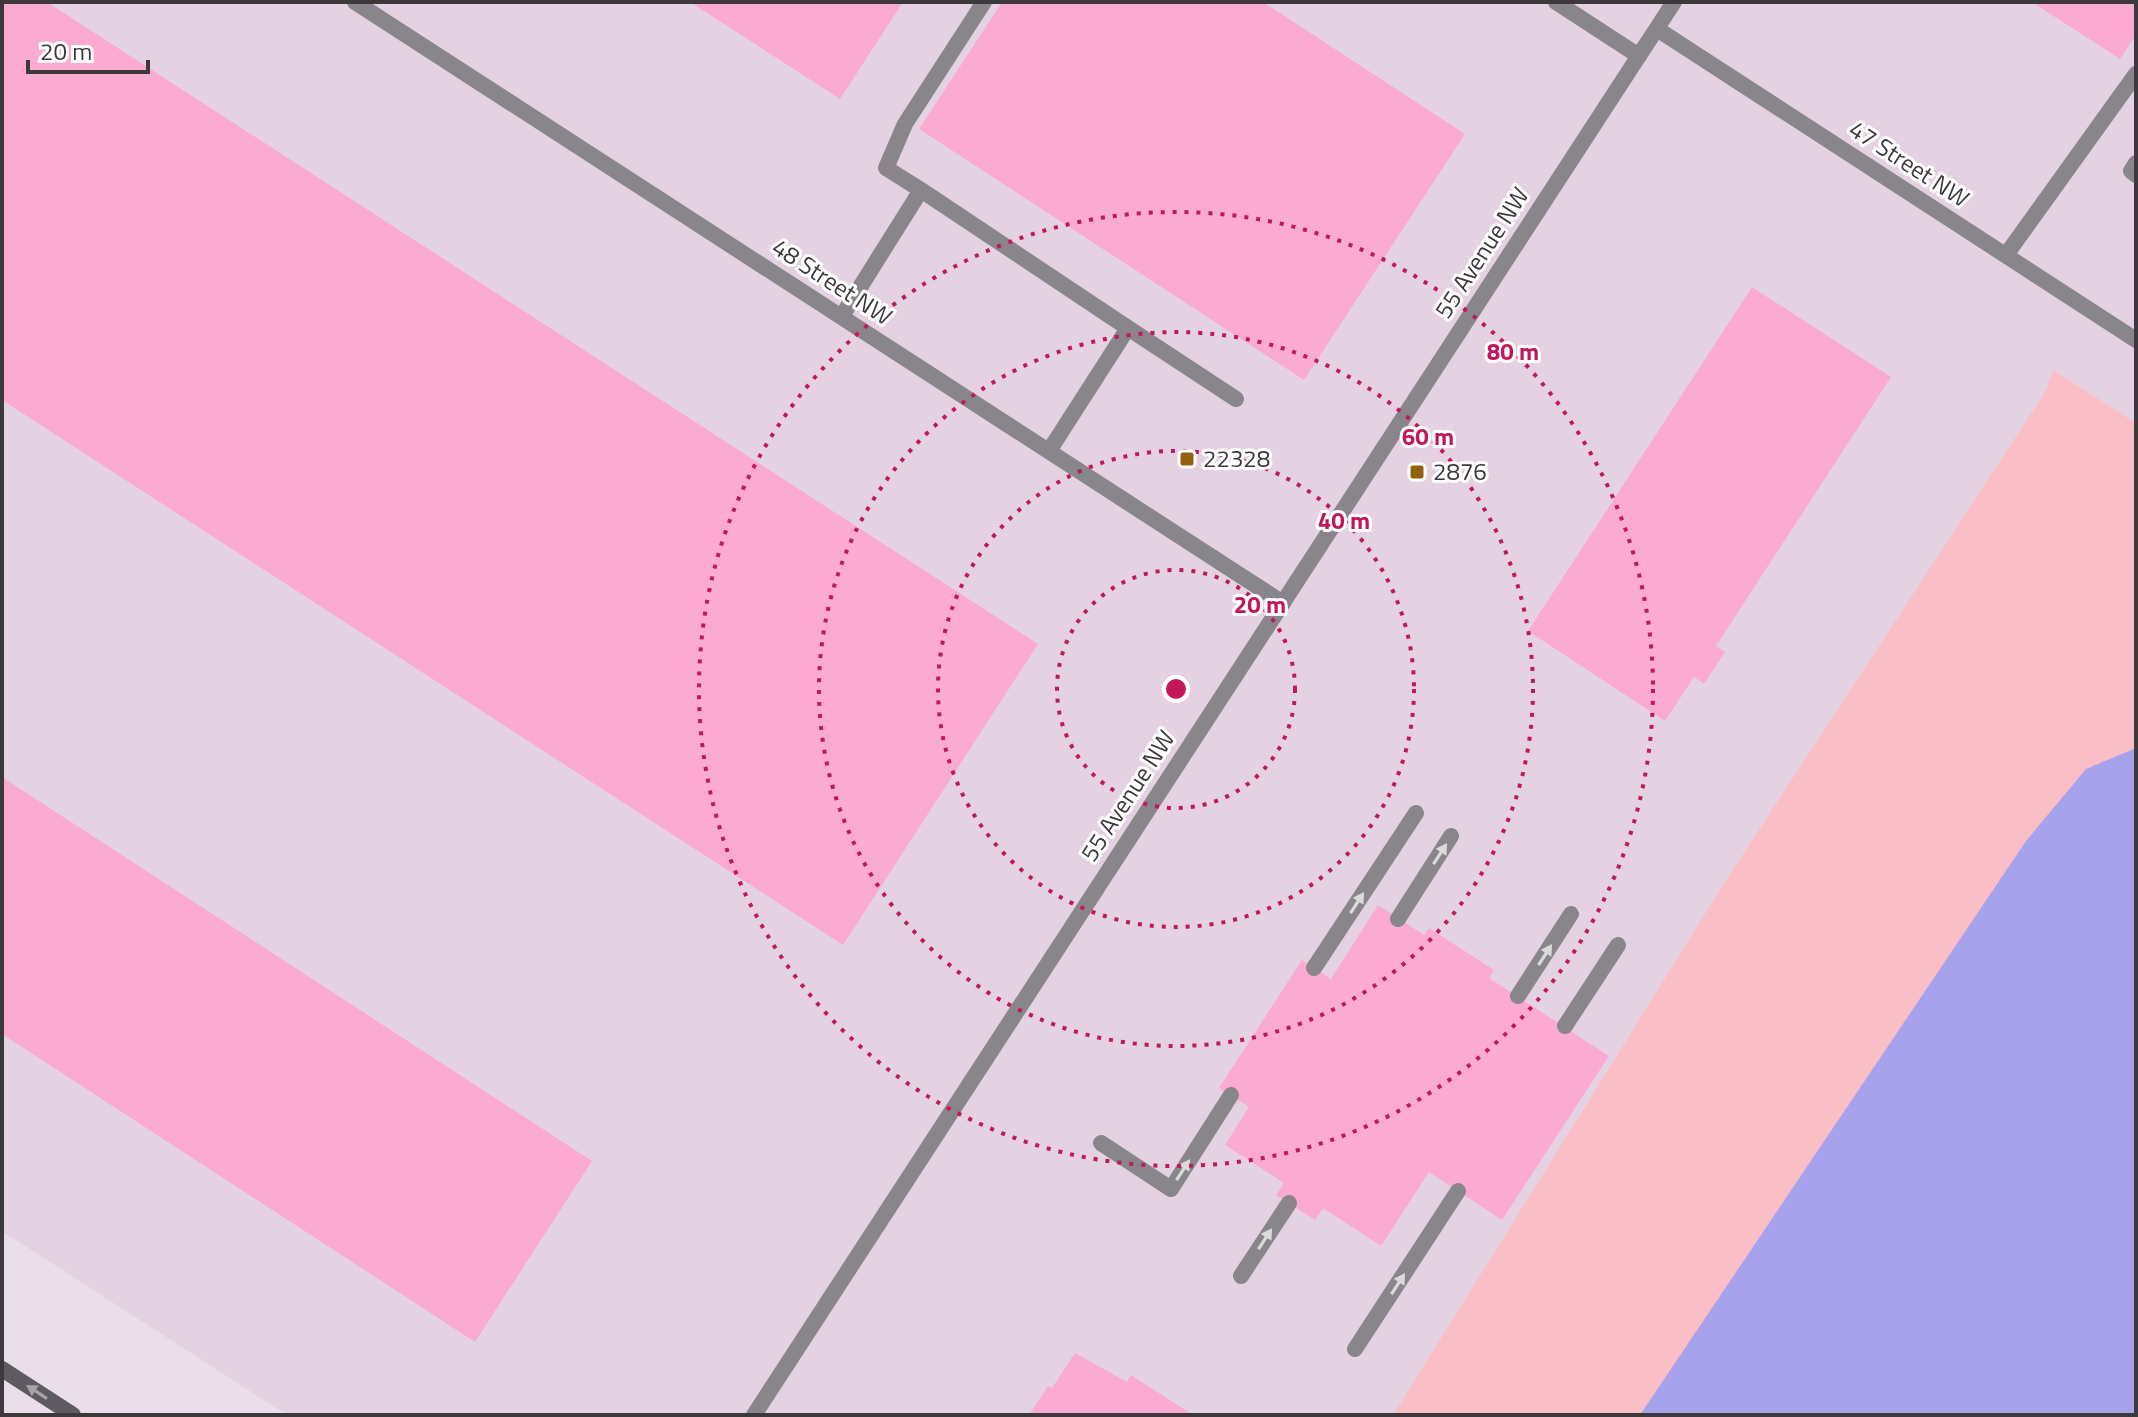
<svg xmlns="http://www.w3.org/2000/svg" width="2138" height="1417" viewBox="0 0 2138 1417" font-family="'Titillium Web',sans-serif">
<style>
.built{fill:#e4d2e2}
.green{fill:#f9bec6}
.water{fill:#a6a2ec}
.building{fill:#fbabd2}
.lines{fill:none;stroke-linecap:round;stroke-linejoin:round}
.service{stroke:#88858b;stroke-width:16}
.minor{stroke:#88858b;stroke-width:16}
.tertiary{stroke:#88858b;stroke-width:16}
.secondary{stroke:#5d5a61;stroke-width:16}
.oneway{fill:#dbdadc}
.oneway2{fill:#a6a4a8}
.ring{fill:none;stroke:#c2185b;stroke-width:4;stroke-dasharray:4 8}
.poi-dot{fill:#926110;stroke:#fff;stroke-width:3}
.labels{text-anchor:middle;stroke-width:6;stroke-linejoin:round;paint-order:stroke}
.street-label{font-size:24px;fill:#3c383c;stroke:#fff}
.poi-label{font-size:24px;fill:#3c383c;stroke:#fff;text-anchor:start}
.centre{fill:#c2185b;stroke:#fff;stroke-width:4}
.ring-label{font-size:24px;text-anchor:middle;font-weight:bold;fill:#c2185b;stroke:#fff;stroke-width:6;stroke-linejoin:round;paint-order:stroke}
</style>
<rect width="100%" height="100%" fill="#e9dee9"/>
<path class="built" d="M 2,2 L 2136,2 L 2136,423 L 2053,370 L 2045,392 L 1726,880 L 1393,1415 L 287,1415 L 2,1231 Z"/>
<path class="green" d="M 2053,370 L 2136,423 L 2136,1415 L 1393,1415 L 1726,880 L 2045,392 Z"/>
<path class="water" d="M 2136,748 L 2136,1415 L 1640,1415 L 2026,841 L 2086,769 Z"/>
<path class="building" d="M 2,2 L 47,2 L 1038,644 L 843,945 L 2,400 Z
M 690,2 L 903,2 L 840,99 Z
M 1002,2 L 1263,2 L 1465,134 L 1304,380 L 919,129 Z
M 2032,2 L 2136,2 L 2136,35 L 2120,59 Z
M 1752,287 L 1891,377 L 1716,646 L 1725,652 L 1704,684 L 1694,677 L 1665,721 L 1528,631 Z
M 2,777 L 592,1161 L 475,1342 L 2,1034 Z
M 1378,905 L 1424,935 L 1429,928 L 1494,970 L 1489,978 L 1609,1056 L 1502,1220 L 1429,1172 L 1381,1246 L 1323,1208 L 1315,1220 L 1276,1195 L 1284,1183 L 1225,1145 L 1249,1107 L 1219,1088 L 1302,960 L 1331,979 Z
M 1075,1353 L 1127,1382 L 1131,1375 L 1193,1415 L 1029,1415 L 1048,1386 L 1052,1388 Z"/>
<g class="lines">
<path class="service" d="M 1556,2 L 1639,56
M 2136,163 L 2131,171 L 2136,175
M 921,190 L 886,168 L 905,124 L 984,2
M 2006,255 L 2136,74
M 842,316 L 921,190 L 1128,328 L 1049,451
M 1128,328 L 1236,399
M 1398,919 L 1451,836
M 1314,968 L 1416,813
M 1518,996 L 1571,914
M 1565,1026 L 1618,945
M 1101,1143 L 1171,1189 L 1231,1095
M 1241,1276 L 1289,1203
M 1355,1349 L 1458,1191"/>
<path class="minor" d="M 355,2 L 1283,603"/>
<path class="tertiary" d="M 1657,29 L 2136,340
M 754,1415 L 1674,2"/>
<path class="secondary" d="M 2,1369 L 73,1415"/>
</g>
<defs><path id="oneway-solid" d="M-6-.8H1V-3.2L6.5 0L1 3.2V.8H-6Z" transform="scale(2)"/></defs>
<g class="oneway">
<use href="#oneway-solid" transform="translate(1440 854) rotate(-57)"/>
<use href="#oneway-solid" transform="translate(1357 903) rotate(-57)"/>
<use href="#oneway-solid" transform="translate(1545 955) rotate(-57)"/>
<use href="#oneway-solid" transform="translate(1183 1170) rotate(-57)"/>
<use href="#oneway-solid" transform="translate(1265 1239) rotate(-57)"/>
<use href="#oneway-solid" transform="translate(1398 1284) rotate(-57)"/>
</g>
<use class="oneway2" href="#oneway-solid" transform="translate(37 1392) rotate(-147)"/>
<g class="ring">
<circle cx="1176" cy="689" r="119"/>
<circle cx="1176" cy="689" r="238"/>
<circle cx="1176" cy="689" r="357"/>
<circle cx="1176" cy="689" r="477"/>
</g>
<g class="poi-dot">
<rect x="1179" y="451" width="16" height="16" rx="4"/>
<rect x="1409" y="464" width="16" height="16" rx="4"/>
</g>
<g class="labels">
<g class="street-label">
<text transform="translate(1909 164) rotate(33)" y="8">47 Street NW</text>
<text transform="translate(1482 253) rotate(-57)" y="8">55 Avenue NW</text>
<text transform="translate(832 282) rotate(33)" y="8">48 Street NW</text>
<text transform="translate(1128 796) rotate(-57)" y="8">55 Avenue NW</text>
</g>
<g class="poi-label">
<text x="1203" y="467">22328</text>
<text x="1433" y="480">2876</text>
</g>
</g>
<circle cx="1176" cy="689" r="12" class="centre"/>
<g class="ring-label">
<text x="1513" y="360">80 m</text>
<text x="1428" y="445">60 m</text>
<text x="1344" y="529">40 m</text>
<text x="1260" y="613">20 m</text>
</g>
<rect width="2138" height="1417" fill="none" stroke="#3c383c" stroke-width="8"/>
<path d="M28 60v12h120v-12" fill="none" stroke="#3c383c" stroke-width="4"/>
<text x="40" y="60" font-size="24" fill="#3c383c" stroke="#ffffff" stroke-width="6" paint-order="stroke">20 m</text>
</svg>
